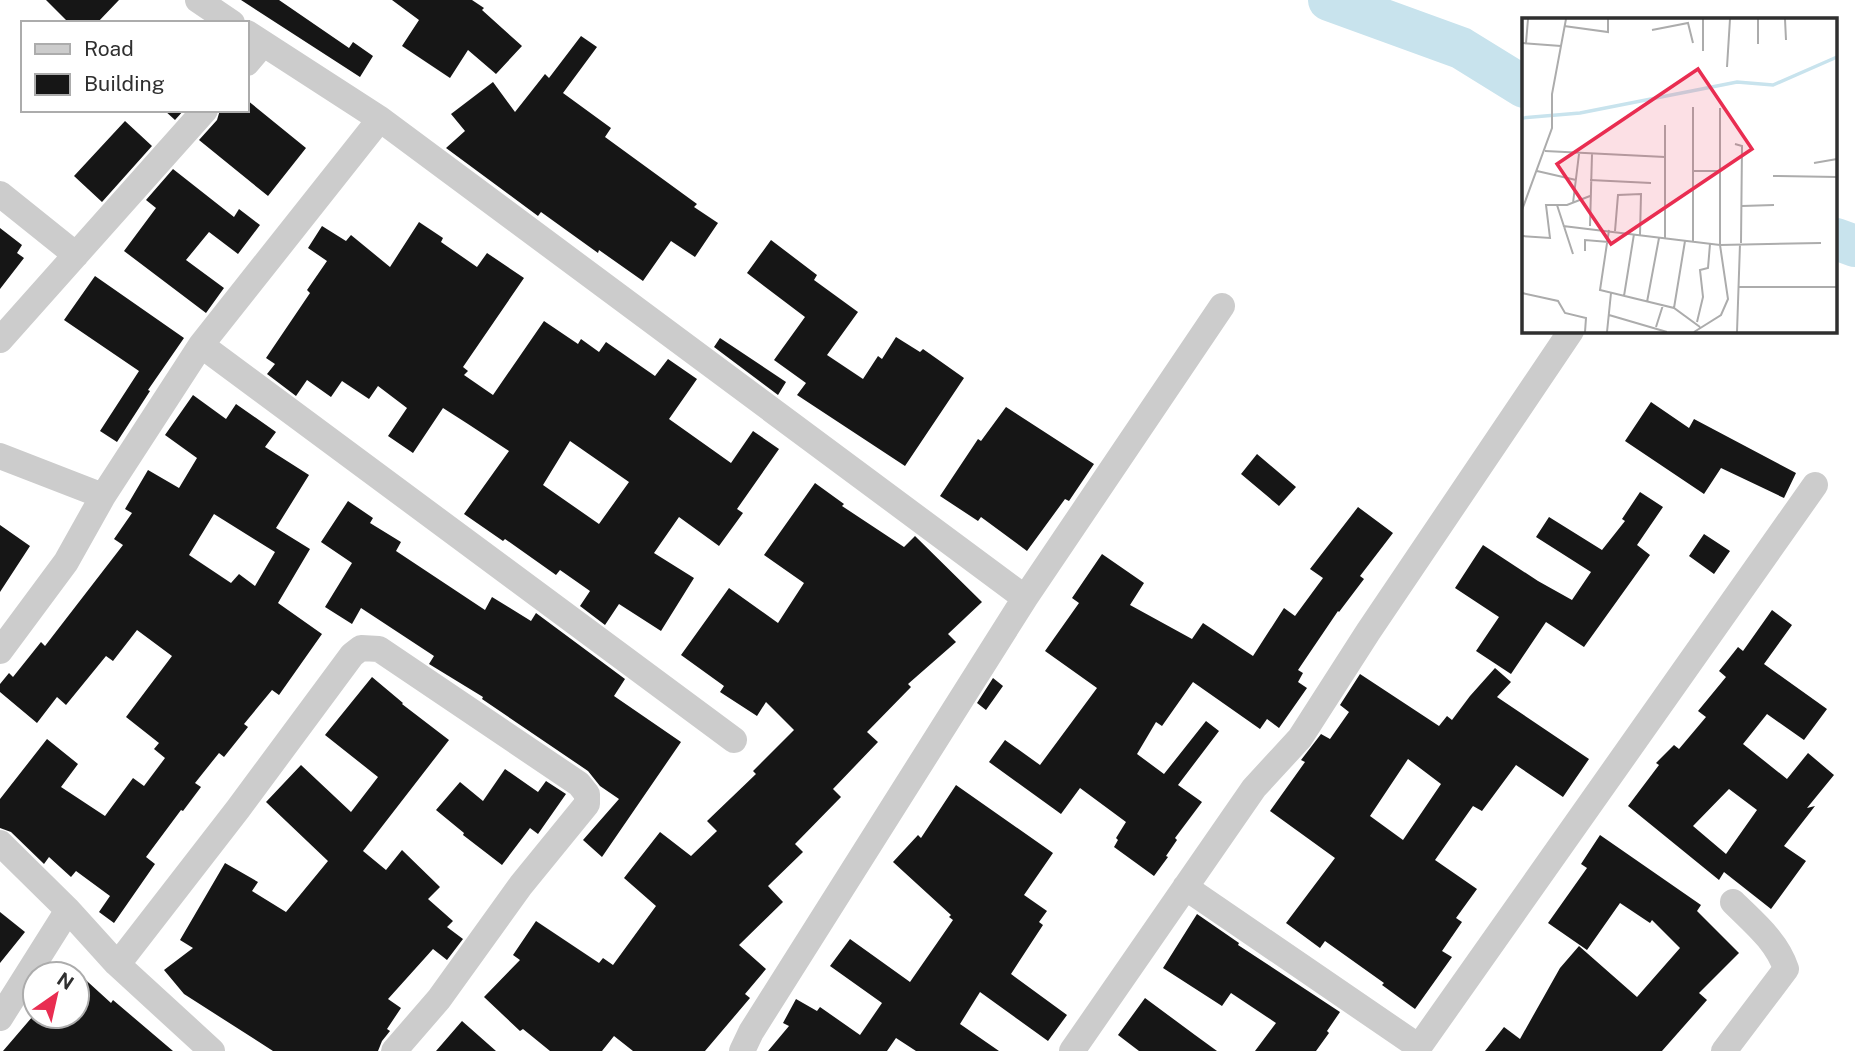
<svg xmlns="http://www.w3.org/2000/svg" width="1855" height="1051" viewBox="0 0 1855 1051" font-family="'Public Sans',sans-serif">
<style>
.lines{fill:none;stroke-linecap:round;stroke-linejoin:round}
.river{stroke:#c8e3ed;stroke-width:42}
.building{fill:#161616;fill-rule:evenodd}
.minor{stroke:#ccc;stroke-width:26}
.inset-river{fill:none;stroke:#c8e3ed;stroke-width:3.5}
.inset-road{fill:none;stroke:#acacac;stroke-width:2}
.view{fill:#e92d51;fill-opacity:0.15;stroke:#e92d51;stroke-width:3.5}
.inset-edge{fill:none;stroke:#2f2f2f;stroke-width:3.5}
</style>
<rect width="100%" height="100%" fill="#fff"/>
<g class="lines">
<path class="river" d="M 1329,0 L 1461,48 L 1524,87
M 1836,239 L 1855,246"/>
</g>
<path class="building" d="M 46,0 L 119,0 L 97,23 L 69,23 Z
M 241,0 L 279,0 L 349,48 L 353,42 L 373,56 L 360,77 Z
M 392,0 L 472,0 L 484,8 L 482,10 L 522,46 L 496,74 L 468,50 L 450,78 L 402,46 L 419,20 Z
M 581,36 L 597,47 L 563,93 L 611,128 L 605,137 L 697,204 L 694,207 L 718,223 L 695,257 L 671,241 L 643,281 L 599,250 L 598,253 L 541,212 L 538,216 L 446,148 L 465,131 L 451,114 L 493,82 L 515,112 L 545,74 L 549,78 Z
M 247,100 L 306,148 L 268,196 L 199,140 L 217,120 L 220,110 L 247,110 Z
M 164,110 L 184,110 L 175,120 Z
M 125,121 L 152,146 L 102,202 L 74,176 Z
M 173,169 L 234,217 L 239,209 L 260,225 L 238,254 L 209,232 L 186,260 L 224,288 L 206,313 L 124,251 L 156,208 L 146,200 Z
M 419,222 L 443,238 L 441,242 L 477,267 L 487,253 L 524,278 L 463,367 L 468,371 L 464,375 L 493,395 L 544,321 L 578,344 L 581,339 L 599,352 L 606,342 L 655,376 L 668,359 L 697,379 L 669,419 L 731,463 L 753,431 L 779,449 L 737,509 L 743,513 L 719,546 L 679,517 L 654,553 L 694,578 L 661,631 L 619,604 L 605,625 L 580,606 L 590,591 L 560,570 L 556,575 L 505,539 L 503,541 L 464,514 L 509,451 L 468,424 L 443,408 L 413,453 L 388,436 L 407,408 L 378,386 L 369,399 L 342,381 L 331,397 L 307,380 L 296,396 L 267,374 L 275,364 L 266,358 L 310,293 L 307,290 L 327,261 L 308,248 L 322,226 L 346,241 L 351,235 L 390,267 ZM 570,441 L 629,482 L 599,524 L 543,485 Z
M 0,228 L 22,245 L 17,253 L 24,258 L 0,289 Z
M 771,240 L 817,275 L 814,280 L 858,312 L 827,355 L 863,379 L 878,356 L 882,359 L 896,337 L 920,352 L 923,349 L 964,378 L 905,466 L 797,395 L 806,383 L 774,360 L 805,317 L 747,273 Z
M 95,276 L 184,338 L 148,390 L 150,391 L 117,442 L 100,431 L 139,371 L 64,320 Z
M 720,338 L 786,382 L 778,395 L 714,347 Z
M 193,395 L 226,419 L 236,404 L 276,432 L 265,447 L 309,475 L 276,528 L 310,549 L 278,603 L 322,634 L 279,695 L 272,690 L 244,724 L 248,727 L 224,757 L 219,753 L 195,783 L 201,787 L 183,811 L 181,810 L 146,857 L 155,864 L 114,923 L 99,912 L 110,896 L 76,871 L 71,877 L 49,857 L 44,864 L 11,832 L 0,828 L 0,799 L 47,739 L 78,764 L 61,787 L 105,816 L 133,778 L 144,786 L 165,758 L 154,749 L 159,743 L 126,717 L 172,656 L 137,630 L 113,661 L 106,656 L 66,705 L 57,697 L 37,723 L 0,692 L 0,684 L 9,673 L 13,677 L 41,642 L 45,646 L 123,545 L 114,539 L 132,513 L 125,509 L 148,470 L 179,488 L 197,458 L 165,435 ZM 214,514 L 275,552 L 255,586 L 239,574 L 231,583 L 189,555 Z
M 1651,402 L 1689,428 L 1694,419 L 1796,473 L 1784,498 L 1721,468 L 1704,494 L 1625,441 Z
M 1006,407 L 1094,464 L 1069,501 L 1065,499 L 1027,551 L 981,517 L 978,521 L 940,496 L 978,439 L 981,441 Z
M 1257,454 L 1296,487 L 1279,506 L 1241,474 Z
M 815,483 L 844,504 L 842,506 L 904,547 L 915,536 L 982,602 L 948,634 L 956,642 L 908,684 L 911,687 L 867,732 L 878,742 L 833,789 L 841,797 L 795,844 L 803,852 L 768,886 L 783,902 L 739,945 L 766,969 L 745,994 L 750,998 L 705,1051 L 633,1051 L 614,1036 L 602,1051 L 550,1051 L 523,1029 L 520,1031 L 484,997 L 520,960 L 513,955 L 536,921 L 599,963 L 603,958 L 613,965 L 656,906 L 624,878 L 660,832 L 691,856 L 717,831 L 707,821 L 756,774 L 753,771 L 794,730 L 766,702 L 757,716 L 720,692 L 724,686 L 681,655 L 729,588 L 778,623 L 804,583 L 764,555 Z
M 1640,492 L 1663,507 L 1637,545 L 1650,555 L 1584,647 L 1546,622 L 1511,674 L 1476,651 L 1499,617 L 1455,588 L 1483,545 L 1538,581 L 1572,600 L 1591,572 L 1536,537 L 1549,517 L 1602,550 L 1625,521 L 1622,519 Z
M 348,501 L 373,518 L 370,523 L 401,542 L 396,551 L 485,610 L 492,597 L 531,621 L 536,613 L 625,679 L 614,696 L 681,742 L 602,857 L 583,840 L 619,799 L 600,786 L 588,771 L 482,699 L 483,697 L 429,664 L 434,656 L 361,608 L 352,624 L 325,607 L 352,563 L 321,542 Z
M 1358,507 L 1393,533 L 1360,576 L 1364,579 L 1339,612 L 1338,611 L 1298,670 L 1303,673 L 1298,682 L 1307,688 L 1279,728 L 1267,719 L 1260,729 L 1193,682 L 1162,726 L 1156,722 L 1137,754 L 1164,774 L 1206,721 L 1219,731 L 1178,785 L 1202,802 L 1175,838 L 1177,840 L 1166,856 L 1168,857 L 1154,876 L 1114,847 L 1118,840 L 1116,838 L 1126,822 L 1080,788 L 1061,814 L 989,762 L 1005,740 L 1040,765 L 1097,688 L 1045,651 L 1079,603 L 1072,598 L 1102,554 L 1144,583 L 1130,605 L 1192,639 L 1203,623 L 1253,656 L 1284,608 L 1295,616 L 1323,578 L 1310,569 Z
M 0,525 L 30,546 L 0,592 Z
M 1704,534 L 1730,551 L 1714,574 L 1689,556 Z
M 1772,610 L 1792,625 L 1764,664 L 1827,709 L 1804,740 L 1767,714 L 1743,744 L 1787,779 L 1808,753 L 1834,775 L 1807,808 L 1815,806 L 1784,846 L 1806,861 L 1771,909 L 1724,872 L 1719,880 L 1628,806 L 1659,765 L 1656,763 L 1674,745 L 1679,749 L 1706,717 L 1698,711 L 1726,677 L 1719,671 L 1738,647 L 1743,651 ZM 1729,789 L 1757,810 L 1726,854 L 1693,826 Z
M 1495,668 L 1511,682 L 1497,697 L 1589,759 L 1563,797 L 1516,765 L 1482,811 L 1473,806 L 1435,860 L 1477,889 L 1456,918 L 1462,922 L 1442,951 L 1452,957 L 1415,1009 L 1382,985 L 1384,983 L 1325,941 L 1320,948 L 1286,923 L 1335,858 L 1270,811 L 1305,762 L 1301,760 L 1321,734 L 1330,739 L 1349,712 L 1340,705 L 1360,674 L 1439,726 L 1447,716 L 1452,720 L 1470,696 ZM 1408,759 L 1441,784 L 1403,840 L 1370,816 Z
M 372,677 L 403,703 L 402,704 L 449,740 L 363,851 L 386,870 L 402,850 L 440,887 L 428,899 L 453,921 L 447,927 L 463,939 L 447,960 L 433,949 L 388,999 L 401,1008 L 387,1029 L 390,1031 L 382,1041 L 378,1051 L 273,1051 L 184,994 L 164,970 L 193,948 L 180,940 L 225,863 L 258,882 L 252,891 L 286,912 L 328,861 L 266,802 L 301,765 L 351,812 L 378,777 L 325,735 Z
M 993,678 L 1003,686 L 986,710 L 977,703 Z
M 505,769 L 538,792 L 546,781 L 566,794 L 538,834 L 530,828 L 502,865 L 463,835 L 464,833 L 436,810 L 460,782 L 483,801 Z
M 956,785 L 1053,853 L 1024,895 L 1047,911 L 1039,922 L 1043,925 L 1011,974 L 1067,1015 L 1048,1041 L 980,992 L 960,1024 L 999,1051 L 916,1051 L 896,1038 L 887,1051 L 768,1051 L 789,1026 L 783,1023 L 796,999 L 817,1011 L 820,1007 L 860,1035 L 882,1003 L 830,966 L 850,939 L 910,982 L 953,920 L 949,917 L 951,915 L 893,862 L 918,835 L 921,838 Z
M 1600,835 L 1701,905 L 1697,911 L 1739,953 L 1699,993 L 1707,1000 L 1662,1051 L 1485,1051 L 1504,1027 L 1520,1039 L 1560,968 L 1579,946 L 1637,997 L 1680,948 L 1652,920 L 1650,923 L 1620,903 L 1587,950 L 1548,923 L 1587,868 L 1581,864 Z
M 0,912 L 25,932 L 0,963 Z
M 1197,914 L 1239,943 L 1238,945 L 1340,1012 L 1327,1031 L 1329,1033 L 1316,1051 L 1255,1051 L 1276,1023 L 1231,993 L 1222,1006 L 1163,968 Z
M 77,972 L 111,1003 L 113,1000 L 173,1051 L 3,1051 L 33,1016 L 77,1016 Z
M 1145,998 L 1195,1035 L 1217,1051 L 1139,1051 L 1118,1035 Z
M 462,1021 L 496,1051 L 436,1051 Z"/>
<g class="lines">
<path class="minor" d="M 198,0 L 232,23
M 247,33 L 380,119 L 1025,598
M 247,63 L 263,44
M 0,194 L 76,255
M 0,340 L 205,110
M 201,345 L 734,740
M 0,456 L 103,496
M 0,651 L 66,562 L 103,496 L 201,345 L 380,119
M 0,843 L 68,910 L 116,963 L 212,1051
M 1185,887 L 1419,1047
M 116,963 L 121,960 L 238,809 L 352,655 L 361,648 L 379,649 L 579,784 L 587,794 L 587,804 L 521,885 L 439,999 L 394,1051
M 0,1018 L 68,910
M 742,1051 L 751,1032 L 1025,598 L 1222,306
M 1072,1051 L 1254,788 L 1300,738 L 1368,632 L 1571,331
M 1416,1051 L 1815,485
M 1724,1051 L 1786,969 C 1777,941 1753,922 1733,902"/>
</g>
<g transform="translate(1522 18)">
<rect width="315" height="315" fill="#fff"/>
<path class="inset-river" d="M 0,100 L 58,95 L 215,64 L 251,67 L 315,39"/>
<path class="inset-road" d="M 263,1 L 264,22M 42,8 L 86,14 L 86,1M 130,12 L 166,5 L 171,25M 0,25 L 39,28M 4,25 L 6,1M 236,26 L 236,1M 181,33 L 181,1M 205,49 L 208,1M 143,107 L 143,221M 213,126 L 220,128 L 219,225M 23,133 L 143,139M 292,145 L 315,141M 15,153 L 54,162M 170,153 L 196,153M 251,158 L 315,159M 68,162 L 129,165M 51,185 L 57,136M 35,187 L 51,236M 220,188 L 252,187M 0,192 L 30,110 L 30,76 L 44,1M 41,208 L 198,227 L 299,225M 68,208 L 70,136M 87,212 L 78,272 L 152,290 L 178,309M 93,213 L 96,177 L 119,176 L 118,217M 0,218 L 28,220 L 24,187 L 45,187 L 68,178M 171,224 L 171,89M 63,233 L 63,222 L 87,224M 216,269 L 315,269M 0,275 L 36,283 L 43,295 L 64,300 L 63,314M 102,278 L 112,216M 125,284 L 137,220M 152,290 L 163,223M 87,297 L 145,314M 175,304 L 181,279 L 178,252 L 186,250 L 188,226M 134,309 L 141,287M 85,314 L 89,275M 172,314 L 199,297 L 206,281 L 198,227 L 198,90M 215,314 L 218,226"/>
<path class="view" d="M 176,51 L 230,131 L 89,226 L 35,146 Z"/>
<rect width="315" height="315" class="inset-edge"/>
</g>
<rect x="21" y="21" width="228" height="91" fill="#ffffff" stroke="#acacac" stroke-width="2"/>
<rect x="35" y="44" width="35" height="10" fill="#cccccc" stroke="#acacac" stroke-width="2"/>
<text x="84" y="56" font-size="21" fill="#2f2f2f">Road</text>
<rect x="35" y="74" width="35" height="21" fill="#161616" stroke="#acacac" stroke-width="2"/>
<text x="84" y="91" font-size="21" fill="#2f2f2f">Building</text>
<g transform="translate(56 995) rotate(34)"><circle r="33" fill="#ffffff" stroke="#acacac" stroke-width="2"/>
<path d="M0-5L12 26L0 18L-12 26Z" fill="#e92d51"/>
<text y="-10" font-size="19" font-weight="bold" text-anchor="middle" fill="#2f2f2f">N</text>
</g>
</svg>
